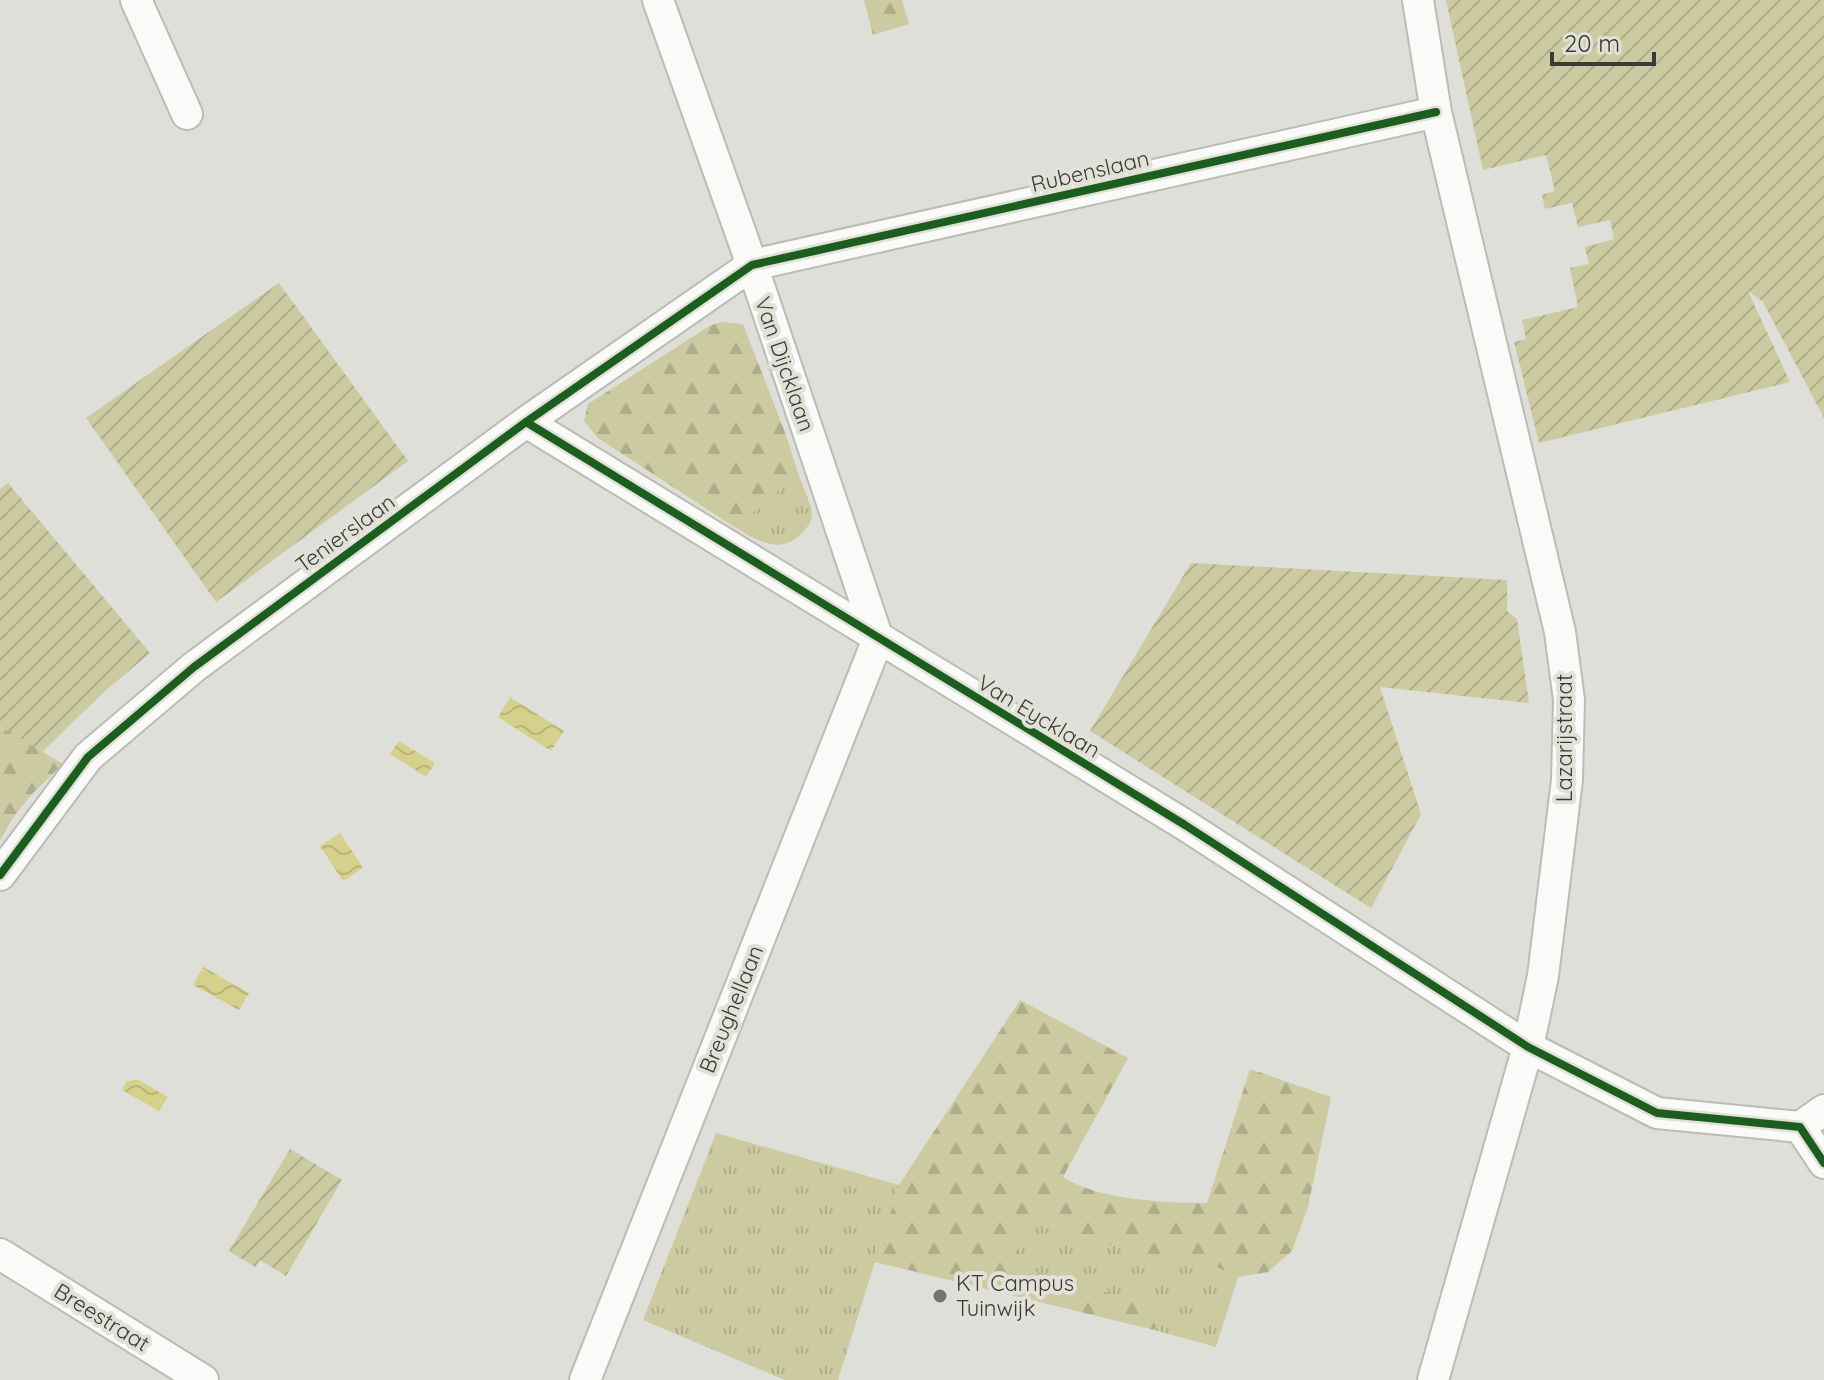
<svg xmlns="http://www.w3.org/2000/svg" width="1824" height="1380" viewBox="0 0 1824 1380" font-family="Quicksand,sans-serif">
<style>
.grass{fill:url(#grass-tufts)}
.forest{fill:url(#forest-firs)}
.garden{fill:url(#garden-furrows)}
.water{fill:url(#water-waves)}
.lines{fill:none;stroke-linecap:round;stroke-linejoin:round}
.street-casing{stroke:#bbbbb7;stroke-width:34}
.street{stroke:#fafaf9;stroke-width:30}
.cycleway-casing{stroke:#e2e1d7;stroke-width:13}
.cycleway{stroke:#1b5e20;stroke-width:8}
.poi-dot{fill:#74746f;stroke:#e2e1d7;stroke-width:3}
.labels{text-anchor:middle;stroke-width:8;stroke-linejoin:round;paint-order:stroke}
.street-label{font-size:22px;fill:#3a3a36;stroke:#e2e1d7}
.poi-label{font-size:22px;fill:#3a3a36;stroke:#e2e1d7;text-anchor:start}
</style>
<defs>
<pattern id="grass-tufts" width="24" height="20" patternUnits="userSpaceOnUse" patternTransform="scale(2)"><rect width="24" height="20" fill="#cccaa0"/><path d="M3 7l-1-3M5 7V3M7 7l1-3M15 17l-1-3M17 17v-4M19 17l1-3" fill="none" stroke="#b0ae8a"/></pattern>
<pattern id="forest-firs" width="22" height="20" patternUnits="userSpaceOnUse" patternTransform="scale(2)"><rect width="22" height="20" fill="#cccaa0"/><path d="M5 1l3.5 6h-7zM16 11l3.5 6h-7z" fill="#b0ae8a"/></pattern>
<pattern id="garden-furrows" width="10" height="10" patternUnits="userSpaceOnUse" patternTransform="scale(2)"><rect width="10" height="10" fill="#cccaa0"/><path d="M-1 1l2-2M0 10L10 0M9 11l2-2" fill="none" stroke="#b0ae8a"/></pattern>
<pattern id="water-waves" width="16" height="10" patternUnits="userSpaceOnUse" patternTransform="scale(2)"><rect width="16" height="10" fill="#d5d18b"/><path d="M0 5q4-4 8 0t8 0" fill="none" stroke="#b8b479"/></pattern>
</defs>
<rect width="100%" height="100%" fill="#dfdfda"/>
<path class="grass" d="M 798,473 C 802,485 812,504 812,516 C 811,523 807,528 802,533 C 778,558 752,537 728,523 L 752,513 Z
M 716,1133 L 899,1185 L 838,1380 L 785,1380 L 643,1320 Z
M 1025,1216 L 1153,1259 L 1182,1251 L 1238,1277 L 1216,1347 L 1154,1330 L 1163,1309 L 1015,1266 Z"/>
<path class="forest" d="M 864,0 L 902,0 L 909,24 L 873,35 Z
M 722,322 L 743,324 L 786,435 L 798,473 L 752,513 L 728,523 L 598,438 L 584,421 L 588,404 L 711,325 Z
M 0,726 L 63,764 L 30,796 L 12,819 L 0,841 Z
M 1020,1000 L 1128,1058 L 1063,1177 C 1099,1200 1164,1203 1207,1203 L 1250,1069 L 1331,1097 L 1308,1207 L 1292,1251 L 1268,1272 L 1238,1277 L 1182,1251 L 1153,1259 L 1025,1216 L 1016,1266 L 1164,1309 L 1154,1330 L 875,1262 L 899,1185 Z"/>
<path class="garden" d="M 1446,0 L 1824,0 L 1824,418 L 1763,302 L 1748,291 L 1790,382 L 1539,443 L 1514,342 L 1526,339 L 1522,320 L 1578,307 L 1570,268 L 1589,264 L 1585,247 L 1614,239 L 1610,220 L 1578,227 L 1572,203 L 1545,209 L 1542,195 L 1555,191 L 1546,155 L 1483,170 Z
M 279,283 L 408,461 L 216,602 L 86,418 Z
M 8,483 L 150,653 L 105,691 L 42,752 L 0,726 L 0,489 Z
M 1191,563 L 1507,580 L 1507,611 L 1517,619 L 1529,703 L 1380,687 L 1421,814 L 1371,908 L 1090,731 Z
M 290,1149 L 342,1180 L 286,1276 L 260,1260 L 255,1267 L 229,1251 Z"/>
<path class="water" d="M 510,697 L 564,731 L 551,751 L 498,717 Z
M 399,741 L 435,763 L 426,777 L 390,754 Z
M 340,833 L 363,868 L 343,881 L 320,846 Z
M 203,967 L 249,993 L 239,1010 L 193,985 Z
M 137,1079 L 168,1097 L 159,1111 L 122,1090 L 126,1082 Z"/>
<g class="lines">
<g class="street-casing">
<path id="street" d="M 136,0 L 187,114
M 1418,0 L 1436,112 L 1560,632 L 1569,700 L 1567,780 L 1543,976 L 1528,1047 L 1433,1380
M 526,422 L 1185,825 L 1528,1047 L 1657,1113 L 1800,1127 L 1824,1163
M 0,875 L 88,757 L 194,667 L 526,422 L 752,265 L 1436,112
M 1800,1127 L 1824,1110
M 0,1254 L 203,1380
M 585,1380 L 878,639 L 752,265 L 658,0"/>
</g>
<use href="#street" class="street"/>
<g class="cycleway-casing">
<path id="cycleway" d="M 526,422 L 1185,825 L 1528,1047 L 1657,1113 L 1800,1127 L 1824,1163
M 0,875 L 88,757 L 194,667 L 526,422 L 752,265 L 1436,112"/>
</g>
<use href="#cycleway" class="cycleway"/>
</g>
<circle class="poi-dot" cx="940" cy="1296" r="8"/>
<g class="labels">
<g class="street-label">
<text transform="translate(1090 171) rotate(-13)" y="8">Rubenslaan</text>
<text transform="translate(785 364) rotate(71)" y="8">Van Dijcklaan</text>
<text transform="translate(345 533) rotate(-36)" y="8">Tenierslaan</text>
<text transform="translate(1039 716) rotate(31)" y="8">Van Eycklaan</text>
<text transform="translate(1564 738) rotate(-90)" y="8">Lazarijstraat</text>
<text transform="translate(731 1009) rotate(-68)" y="8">Breughellaan</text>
<text transform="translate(102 1317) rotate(32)" y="8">Breestraat</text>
</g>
<g class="poi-label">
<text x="956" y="1291">KT Campus<tspan x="956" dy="25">Tuinwijk</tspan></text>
</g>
</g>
<path d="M1552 52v12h102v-12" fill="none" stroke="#3a3a36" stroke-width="4"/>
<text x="1564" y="52" font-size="24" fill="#3a3a36" stroke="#e2e1d7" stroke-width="6" paint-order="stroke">20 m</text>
</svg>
